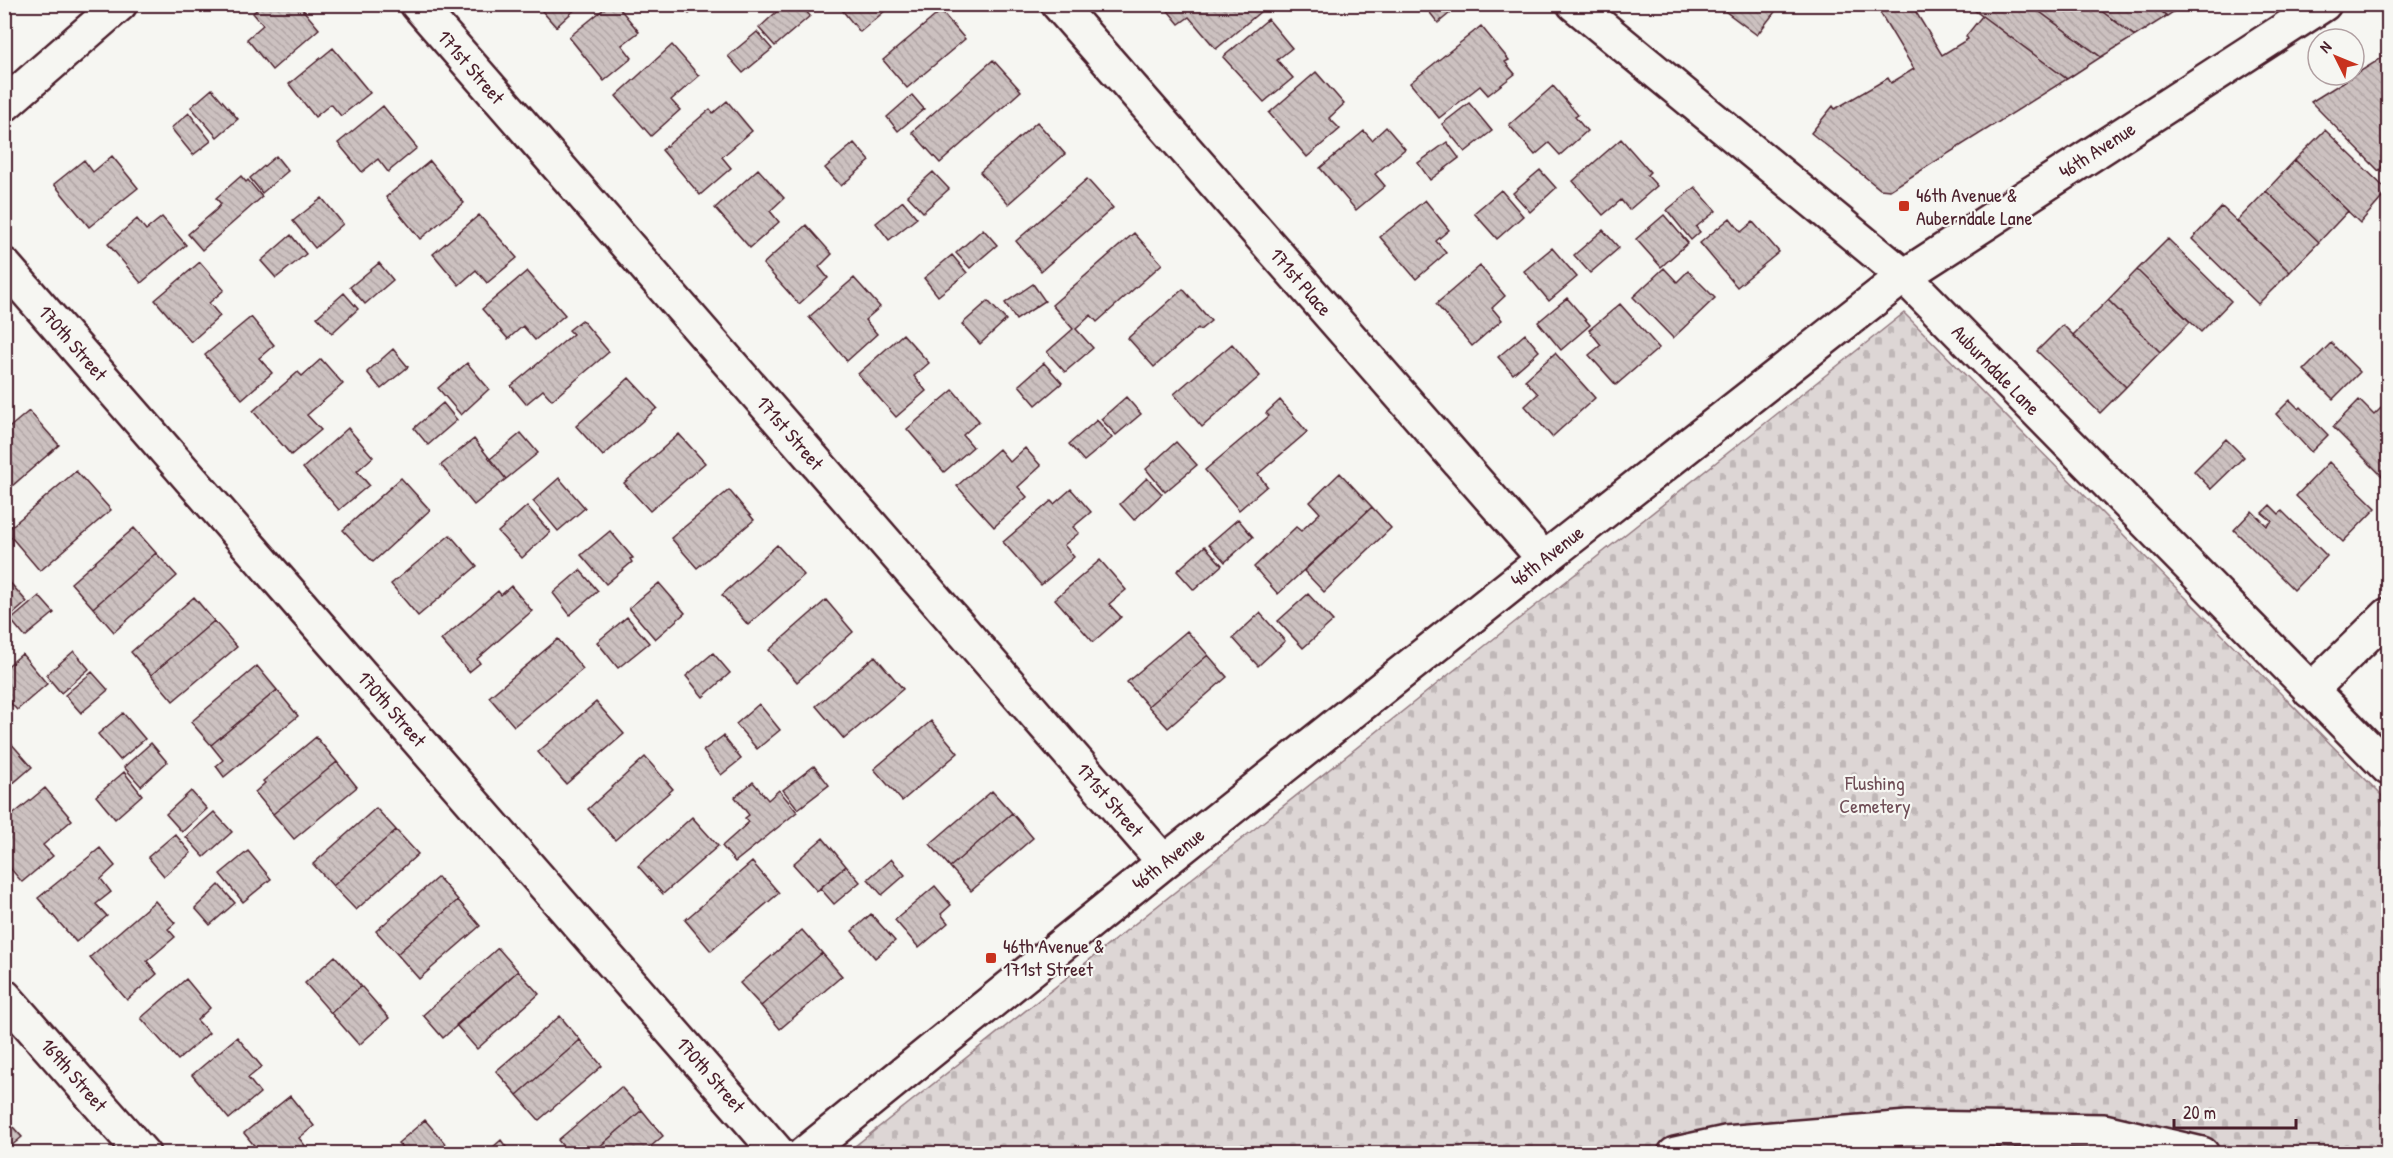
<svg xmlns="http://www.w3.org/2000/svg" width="2393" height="1158" viewBox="0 0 2393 1158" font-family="'Patrick Hand',sans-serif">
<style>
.cemetery{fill:url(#cemetery-stones);stroke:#947a80;stroke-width:1.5}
.building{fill:url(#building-back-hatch);stroke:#4a1f2b;stroke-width:1.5}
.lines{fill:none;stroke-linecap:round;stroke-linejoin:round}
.minor-casing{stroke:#4a1f2b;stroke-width:38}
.minor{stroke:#f6f6f2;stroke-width:33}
.poi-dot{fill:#c8321e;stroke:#f6f6f2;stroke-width:2}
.labels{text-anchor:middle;stroke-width:4.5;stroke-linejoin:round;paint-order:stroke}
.street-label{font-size:20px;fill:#4a1f2b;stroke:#f6f6f2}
.poi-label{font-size:20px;fill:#4a1f2b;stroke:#f6f6f2;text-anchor:start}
.park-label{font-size:20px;fill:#6f4d56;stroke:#f6f6f2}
</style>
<defs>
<pattern id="cemetery-stones" width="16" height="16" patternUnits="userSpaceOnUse" patternTransform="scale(1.5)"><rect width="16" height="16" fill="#ddd6d5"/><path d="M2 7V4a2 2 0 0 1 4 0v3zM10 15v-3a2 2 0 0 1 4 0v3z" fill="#bfb7b7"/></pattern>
<pattern id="building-back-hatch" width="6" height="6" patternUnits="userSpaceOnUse" patternTransform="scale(1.5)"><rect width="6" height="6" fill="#ccc1c0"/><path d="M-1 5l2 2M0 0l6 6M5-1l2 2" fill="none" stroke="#b1a5a5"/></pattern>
</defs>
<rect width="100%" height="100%" fill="#f6f6f2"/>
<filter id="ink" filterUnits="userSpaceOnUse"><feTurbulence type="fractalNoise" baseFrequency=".0167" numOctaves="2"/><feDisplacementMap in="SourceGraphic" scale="12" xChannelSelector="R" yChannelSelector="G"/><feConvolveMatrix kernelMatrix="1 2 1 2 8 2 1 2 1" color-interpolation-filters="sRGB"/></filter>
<g filter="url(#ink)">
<path class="cemetery" d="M 1904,313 L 2388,802 L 2388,1153 L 845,1154 Z"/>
<path class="building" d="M 263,4 L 298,4 L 319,29 L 272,70 L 247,39 L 263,25 L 253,13 Z
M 536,4 L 581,4 L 556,27 Z
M 610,4 L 616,4 L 639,32 L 622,45 L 632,58 L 604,81 L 569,37 Z
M 681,4 L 700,4 L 689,14 Z
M 785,4 L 800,4 L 810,16 L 775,46 L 759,28 Z
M 837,4 L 893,4 L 860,32 Z
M 1168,4 L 1254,4 L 1260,12 L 1216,49 L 1189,17 L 1179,24 L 1165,7 Z
M 1423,4 L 1461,4 L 1438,23 Z
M 1730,4 L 1781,4 L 1757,35 L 1725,11 Z
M 1890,4 L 1911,4 L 1942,55 L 1968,39 L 1966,36 L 1982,16 L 2067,79 L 1890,190 L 1880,189 L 1811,133 L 1833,106 L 1835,109 L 1888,78 L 1891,83 L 1914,69 L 1879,11 Z
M 1966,4 L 2029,4 L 2101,57 L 2067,79 Z
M 2029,4 L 2092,4 L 2135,36 L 2101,57 Z
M 2092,4 L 2152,4 L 2167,16 L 2135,36 Z
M 2152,4 L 2185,4 L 2167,16 Z
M 941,11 L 965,39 L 907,88 L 883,60 Z
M 1268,19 L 1292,48 L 1277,60 L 1293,78 L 1264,102 L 1223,57 Z
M 1481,26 L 1509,60 L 1505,62 L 1515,74 L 1488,95 L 1480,86 L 1439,118 L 1410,83 Z
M 757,32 L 772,49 L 743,73 L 728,56 Z
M 672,45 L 699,76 L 671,100 L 680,110 L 651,136 L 616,96 Z
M 333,48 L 370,93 L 341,116 L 331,104 L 315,117 L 289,84 Z
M 2388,54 L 2388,158 L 2379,171 L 2311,102 Z
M 993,60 L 1021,91 L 940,163 L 912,132 Z
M 1316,72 L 1344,104 L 1329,118 L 1340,129 L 1307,157 L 1269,113 Z
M 1553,86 L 1578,115 L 1575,117 L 1587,131 L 1560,155 L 1549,143 L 1535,155 L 1509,125 Z
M 212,89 L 238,119 L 217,137 L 191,107 Z
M 912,95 L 924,109 L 898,131 L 887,117 Z
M 727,101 L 752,131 L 722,157 L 731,168 L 700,195 L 662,150 L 710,109 L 713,113 Z
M 1469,103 L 1492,131 L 1465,152 L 1442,124 Z
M 383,106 L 417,148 L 388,172 L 378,159 L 362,172 L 338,143 Z
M 189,113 L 211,141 L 193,155 L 171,128 Z
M 1037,122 L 1065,154 L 1008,204 L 980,172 Z
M 1386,127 L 1405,149 L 1375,174 L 1385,186 L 1356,210 L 1320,168 L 1364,131 L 1372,140 Z
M 2325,130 L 2388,191 L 2360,223 L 2295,160 Z
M 1621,139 L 1650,172 L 1647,175 L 1657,186 L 1629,210 L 1621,200 L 1603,215 L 1573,181 Z
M 1447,142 L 1459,158 L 1430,180 L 1418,163 Z
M 854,143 L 870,161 L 841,186 L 825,168 Z
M 112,156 L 138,188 L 89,227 L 54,184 L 84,160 L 93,172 Z
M 276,156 L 288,171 L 262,193 L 250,178 Z
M 2295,160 L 2348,211 L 2319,242 L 2266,191 Z
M 430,161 L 464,203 L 420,239 L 386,197 Z
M 758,169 L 784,198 L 770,211 L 779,222 L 750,248 L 715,208 Z
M 1540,170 L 1556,188 L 1530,212 L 1513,193 Z
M 933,172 L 949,189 L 923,212 L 907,195 Z
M 241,176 L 246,182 L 248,180 L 262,197 L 202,250 L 188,234 L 216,210 L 221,204 L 216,198 Z
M 1087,179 L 1113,208 L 1041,271 L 1016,241 Z
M 1695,187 L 1716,211 L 1696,227 L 1700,232 L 1691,240 L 1667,210 Z
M 1501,190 L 1523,216 L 1497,239 L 1474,213 Z
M 2266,191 L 2319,242 L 2290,272 L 2237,221 Z
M 322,198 L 343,224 L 315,248 L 293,221 Z
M 1425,200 L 1449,230 L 1436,241 L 1446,253 L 1416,279 L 1380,237 Z
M 903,201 L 917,218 L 889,240 L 876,223 Z
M 2222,207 L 2290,272 L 2258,304 L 2192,239 Z
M 479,215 L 517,258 L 487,283 L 476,270 L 459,285 L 433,254 Z
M 1664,215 L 1688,243 L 1661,267 L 1636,239 Z
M 162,217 L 186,245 L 141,283 L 108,244 L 137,219 L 146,230 Z
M 1730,218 L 1741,232 L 1753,222 L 1779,252 L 1737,287 L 1700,243 Z
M 806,225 L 832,254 L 819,267 L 828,278 L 799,304 L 763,264 Z
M 983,229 L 997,245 L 970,268 L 956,253 Z
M 1603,230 L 1619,248 L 1590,273 L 1574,255 Z
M 1134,233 L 1162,264 L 1097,322 L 1091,315 L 1076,329 L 1093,348 L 1065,372 L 1047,352 L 1073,329 L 1052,305 Z
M 291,235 L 306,254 L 276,278 L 261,261 Z
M 2168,239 L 2231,301 L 2201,332 L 2137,270 Z
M 1552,248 L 1577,277 L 1549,301 L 1524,271 Z
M 952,255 L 967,273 L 938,296 L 924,278 Z
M 200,262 L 224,290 L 209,303 L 220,316 L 191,342 L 155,300 Z
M 379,263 L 393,280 L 365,304 L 350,287 Z
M 1480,266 L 1505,296 L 1492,308 L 1502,320 L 1472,346 L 1436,304 Z
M 1664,268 L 1677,282 L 1688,271 L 1715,298 L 1673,338 L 1633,297 Z
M 2137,270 L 2190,322 L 2160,352 L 2108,300 Z
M 527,271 L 565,315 L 535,340 L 523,326 L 508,339 L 482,309 Z
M 854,278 L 880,307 L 865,320 L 877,334 L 847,361 L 809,317 Z
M 1033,284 L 1045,301 L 1016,320 L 1005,303 Z
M 1183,289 L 1211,321 L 1200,330 L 1198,328 L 1154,367 L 1128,338 Z
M 344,293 L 358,309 L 332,333 L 317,317 Z
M 1567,298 L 1590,325 L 1561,350 L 1538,322 Z
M 2108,300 L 2160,352 L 2126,387 L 2073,335 Z
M 988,301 L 1006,320 L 980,344 L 962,324 Z
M 1620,304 L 1659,348 L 1616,385 L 1589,355 L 1601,345 L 1589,330 Z
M 251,317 L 274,345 L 259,358 L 272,373 L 242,399 L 205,355 Z
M 582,320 L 609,352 L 552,400 L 543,390 L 526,404 L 511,386 L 573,334 L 569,330 Z
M 2063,325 L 2126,387 L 2100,413 L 2037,351 Z
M 903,334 L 929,363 L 914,376 L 926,391 L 896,417 L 858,374 Z
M 1525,334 L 1539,351 L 1513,374 L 1498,357 Z
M 2331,343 L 2360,372 L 2333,399 L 2304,370 Z
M 1232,344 L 1260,376 L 1202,427 L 1174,394 Z
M 393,349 L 408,367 L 381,389 L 367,372 Z
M 1555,353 L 1595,398 L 1552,437 L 1525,406 L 1538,394 L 1525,380 Z
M 321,359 L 343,384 L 307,415 L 321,430 L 291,455 L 253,411 L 298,372 L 302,376 Z
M 467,363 L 489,389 L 461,415 L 438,388 Z
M 1044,363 L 1062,383 L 1036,405 L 1019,385 Z
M 629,378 L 657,408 L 603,456 L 576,426 Z
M 953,390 L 979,421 L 963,435 L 973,447 L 944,472 L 907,429 Z
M 1126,397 L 1141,414 L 1116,435 L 1101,419 Z
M 1280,400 L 1307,432 L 1258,474 L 1267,486 L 1239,510 L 1205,470 L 1269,416 L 1266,413 Z
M 2290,400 L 2299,409 L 2301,407 L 2328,435 L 2311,452 L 2276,414 Z
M 2359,400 L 2374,415 L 2382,407 L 2388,414 L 2388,482 L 2333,427 Z
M 443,403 L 457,420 L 428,445 L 414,428 Z
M 29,411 L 59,445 L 4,493 L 4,432 Z
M 1097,420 L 1112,438 L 1084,461 L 1069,444 Z
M 348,428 L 373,457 L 357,471 L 369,485 L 339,510 L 303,468 Z
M 521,433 L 538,453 L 506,479 L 490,459 Z
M 679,434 L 705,463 L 650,511 L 624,483 Z
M 474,439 L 506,479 L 474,505 L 441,465 Z
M 2226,439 L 2244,457 L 2211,489 L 2194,471 Z
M 1176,442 L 1197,465 L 1165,492 L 1146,469 Z
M 1025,448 L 1041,466 L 1018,487 L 1027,497 L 994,527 L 957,486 L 999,449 L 1010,462 Z
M 2329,462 L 2376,508 L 2343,542 L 2296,496 Z
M 76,471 L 111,510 L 40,571 L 6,531 Z
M 1340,473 L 1372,507 L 1278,594 L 1254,567 L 1296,527 L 1301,531 L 1320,513 L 1310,502 Z
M 401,478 L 430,510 L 373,562 L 343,530 Z
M 559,478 L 585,508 L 558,531 L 533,501 Z
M 1147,478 L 1162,494 L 1134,520 L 1120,504 Z
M 1071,489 L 1091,512 L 1073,527 L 1079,533 L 1064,545 L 1074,557 L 1041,585 L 1003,542 L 1051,501 L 1054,504 Z
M 729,490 L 754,520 L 697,568 L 671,538 Z
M 2270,505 L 2279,514 L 2282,511 L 2327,556 L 2294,590 L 2234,530 L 2252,511 L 2267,526 L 2272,521 L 2262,513 Z
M 527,506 L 550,532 L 522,558 L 498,532 Z
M 1372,507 L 1391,528 L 1324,592 L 1304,571 Z
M 1238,519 L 1253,537 L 1225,562 L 1209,544 Z
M 134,528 L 156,553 L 93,608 L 71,583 Z
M 610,531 L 633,558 L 630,559 L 632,562 L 606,584 L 581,555 Z
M 450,535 L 477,566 L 418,616 L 391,584 Z
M 777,545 L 804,575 L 748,625 L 722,595 Z
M 1205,546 L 1222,565 L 1194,590 L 1177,571 Z
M 156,553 L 177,576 L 114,632 L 93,608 Z
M 1100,560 L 1126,590 L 1109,604 L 1121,617 L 1093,642 L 1055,599 Z
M 580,570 L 598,591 L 570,615 L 553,593 Z
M 6,578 L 27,602 L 4,622 L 4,579 Z
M 659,583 L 685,613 L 655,639 L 629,608 Z
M 511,586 L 532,611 L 477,659 L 480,663 L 469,672 L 441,640 L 498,591 L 501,595 Z
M 1308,594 L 1333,621 L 1303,648 L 1278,621 Z
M 39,596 L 54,613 L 25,637 L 11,620 Z
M 194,597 L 214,621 L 151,675 L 131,652 Z
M 826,600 L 853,632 L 797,682 L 769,650 Z
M 1260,613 L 1285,641 L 1258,666 L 1233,638 Z
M 627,617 L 649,643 L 618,668 L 597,642 Z
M 214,621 L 237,647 L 173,701 L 151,675 Z
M 1187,631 L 1208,655 L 1148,706 L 1127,682 Z
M 558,639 L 583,669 L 514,726 L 489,697 Z
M 74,651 L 89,669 L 61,693 L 46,675 Z
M 713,653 L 730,673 L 703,697 L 686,676 Z
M 22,654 L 47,684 L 17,710 L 4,696 L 4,669 Z
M 1208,655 L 1227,677 L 1168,728 L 1148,706 Z
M 875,656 L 903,689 L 844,739 L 816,706 Z
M 257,666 L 277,690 L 211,745 L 191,722 Z
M 92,672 L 108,690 L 81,713 L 65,695 Z
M 277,690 L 298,716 L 224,777 L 216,766 L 223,760 L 211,745 Z
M 596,702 L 624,734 L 566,784 L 538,752 Z
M 759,704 L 780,730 L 757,749 L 736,724 Z
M 123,713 L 145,739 L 120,760 L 98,734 Z
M 931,721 L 958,753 L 902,801 L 874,769 Z
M 723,736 L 741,759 L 721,775 L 703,751 Z
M 316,737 L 337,762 L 273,814 L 255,792 L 265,783 L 263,781 Z
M 9,741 L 32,767 L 4,791 L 4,746 Z
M 151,743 L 167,762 L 141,786 L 124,767 Z
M 645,757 L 673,789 L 615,840 L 588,809 Z
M 337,762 L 357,787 L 294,839 L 273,814 Z
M 814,766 L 829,785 L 798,809 L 783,790 Z
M 124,772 L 142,795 L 115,819 L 96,796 Z
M 753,782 L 768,800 L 779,790 L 797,812 L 735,862 L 722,846 L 749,822 L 745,818 L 749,815 L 735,797 Z
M 45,788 L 72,820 L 43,845 L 53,856 L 22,882 L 4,861 L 4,822 Z
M 191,791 L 207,809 L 182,832 L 166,814 Z
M 992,791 L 1012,813 L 950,867 L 930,844 Z
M 376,808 L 396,830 L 333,886 L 313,864 Z
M 214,812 L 232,832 L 204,857 L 186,837 Z
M 1012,813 L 1033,838 L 971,891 L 950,867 Z
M 692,817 L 718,846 L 663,894 L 638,866 Z
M 396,830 L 418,854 L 356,910 L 333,886 Z
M 175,834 L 191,853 L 164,876 L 148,857 Z
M 823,838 L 846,866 L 817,891 L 793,864 Z
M 100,848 L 115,866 L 101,879 L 111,892 L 96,904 L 107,916 L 76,942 L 38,898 Z
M 248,851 L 271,879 L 243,902 L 220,874 Z
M 891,859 L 905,875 L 882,895 L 868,879 Z
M 752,862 L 779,893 L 711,951 L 685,920 Z
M 846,866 L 860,882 L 834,904 L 820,888 Z
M 438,877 L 458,900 L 397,954 L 376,931 Z
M 219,885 L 235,903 L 210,925 L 195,908 Z
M 935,886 L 951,905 L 941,914 L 948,923 L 919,948 L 895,920 Z
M 458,900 L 480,926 L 419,979 L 397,954 Z
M 155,901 L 175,923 L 168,929 L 175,937 L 147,961 L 157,974 L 127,1000 L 90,957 Z
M 871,914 L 895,941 L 875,958 L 852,931 Z
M 802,930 L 822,953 L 761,1006 L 740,983 Z
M 498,948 L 518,971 L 443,1038 L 423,1015 Z
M 822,953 L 842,976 L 780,1029 L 761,1006 Z
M 335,956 L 361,986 L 331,1013 L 305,983 Z
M 518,971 L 539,994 L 477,1049 L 456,1025 Z
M 186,979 L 210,1008 L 197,1020 L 209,1033 L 178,1060 L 141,1018 Z
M 361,986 L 389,1018 L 359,1045 L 331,1013 Z
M 560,1016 L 580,1040 L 517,1095 L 496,1071 Z
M 237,1037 L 262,1067 L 248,1078 L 260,1093 L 229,1119 L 192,1075 Z
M 580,1040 L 602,1066 L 539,1120 L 517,1095 Z
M 621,1087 L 642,1110 L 591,1154 L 569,1154 L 558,1140 Z
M 290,1096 L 314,1126 L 299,1138 L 311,1153 L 261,1154 L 244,1133 Z
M 642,1110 L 663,1136 L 642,1154 L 591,1154 Z
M 4,1117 L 22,1137 L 4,1152 Z
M 425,1120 L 448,1147 L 440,1154 L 408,1154 L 398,1143 Z
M 501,1140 L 511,1154 L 485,1154 Z"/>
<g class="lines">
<g class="minor-casing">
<path id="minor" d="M 417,4 L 1164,862
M 1058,4 L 1544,559
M 1574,4 L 1904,276 L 2388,768
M 4,105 L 120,4
M 4,265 L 779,1154
M 2310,691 L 2388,615
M 4,996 L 143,1154
M 804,1154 L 1164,862 L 1544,559 L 1904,276 L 2324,4
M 1675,1154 L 1725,1143 L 1908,1128 L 2104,1131 L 2202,1154"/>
</g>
<use href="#minor" class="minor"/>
</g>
</g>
<g class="poi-dot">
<rect x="1898" y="200" width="12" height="12" rx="3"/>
<rect x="985" y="952" width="12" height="12" rx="3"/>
</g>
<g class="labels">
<g class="street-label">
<text transform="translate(471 67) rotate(49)" y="7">171st Street</text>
<text transform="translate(2097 150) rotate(-33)" y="7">46th Avenue</text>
<text transform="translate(1301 282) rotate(49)" y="7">171st Place</text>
<text transform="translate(73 343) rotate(49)" y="7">170th Street</text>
<text transform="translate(1996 370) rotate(46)" y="7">Auburndale Lane</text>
<text transform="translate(790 433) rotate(49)" y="7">171st Street</text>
<text transform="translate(1547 556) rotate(-38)" y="7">46th Avenue</text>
<text transform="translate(392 709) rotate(49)" y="7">170th Street</text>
<text transform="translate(1110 800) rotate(49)" y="7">171st Street</text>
<text transform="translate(1168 859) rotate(-39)" y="7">46th Avenue</text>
<text transform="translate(74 1075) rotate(49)" y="7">169th Street</text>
<text transform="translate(711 1075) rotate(49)" y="7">170th Street</text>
</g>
<g class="poi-label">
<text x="1916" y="202">46th Avenue &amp;<tspan x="1916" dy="23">Auberndale Lane</tspan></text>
<text x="1003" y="953">46th Avenue &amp;<tspan x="1003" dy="23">171st Street</tspan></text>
</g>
<g class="park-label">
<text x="1875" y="790">Flushing<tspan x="1875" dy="23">Cemetery</tspan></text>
</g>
</g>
<rect width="2393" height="1158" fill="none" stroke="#f6f6f2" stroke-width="24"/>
<rect x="12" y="12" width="2369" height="1134" fill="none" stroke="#4a1f2b" stroke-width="2" filter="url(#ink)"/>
<g transform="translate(2336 57) rotate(313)"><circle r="28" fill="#f6f6f2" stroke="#b1a0a2" stroke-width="1.5"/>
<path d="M0-4.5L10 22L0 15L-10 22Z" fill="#c8321e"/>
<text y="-9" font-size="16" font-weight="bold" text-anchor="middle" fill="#4a1f2b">N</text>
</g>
<path d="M2174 1119v9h122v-9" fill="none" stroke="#4a1f2b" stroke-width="3"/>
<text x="2183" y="1119" font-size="18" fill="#4a1f2b" stroke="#f6f6f2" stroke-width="4.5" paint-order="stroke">20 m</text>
</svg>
